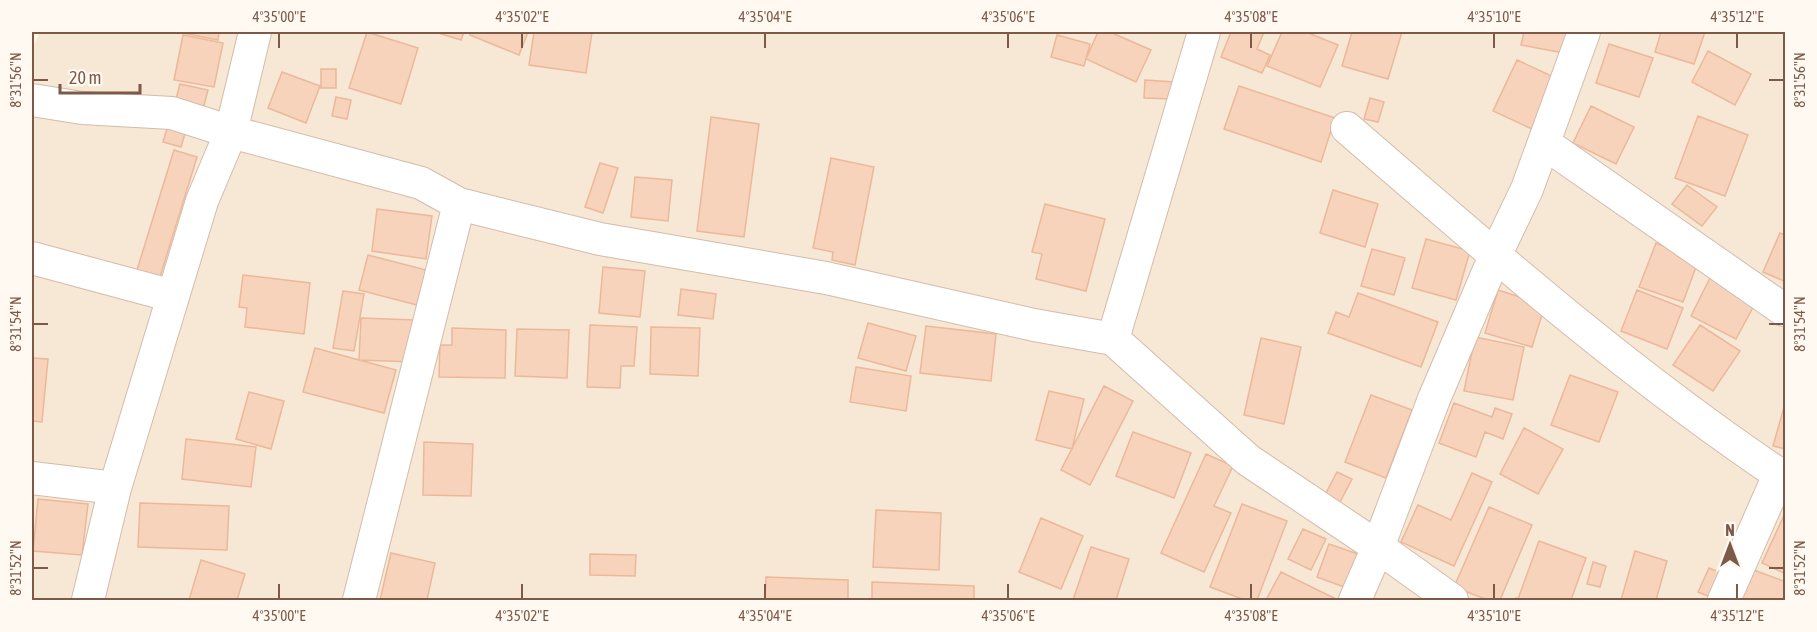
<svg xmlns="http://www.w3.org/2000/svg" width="1817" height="632" viewBox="0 0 1817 632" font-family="'Asap Condensed',sans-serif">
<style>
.residential{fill:#f7e7d5}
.building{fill:#f7d3bc;stroke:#ecb89a;stroke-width:1.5}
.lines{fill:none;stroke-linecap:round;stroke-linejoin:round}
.minor-casing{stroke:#d3bcab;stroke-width:34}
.minor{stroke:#fff;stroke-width:32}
.ticks{fill:none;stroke:#7d5a48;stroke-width:2}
.neatline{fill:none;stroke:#7d5a48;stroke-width:2}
.ticks-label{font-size:15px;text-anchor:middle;fill:#7d5a48}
</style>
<rect width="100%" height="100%" fill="#fff5e8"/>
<path class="residential" d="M 40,32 L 1785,32 L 1785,600 L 32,600 L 32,50 Z"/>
<path class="building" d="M 178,32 L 219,32 L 218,40 Z
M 367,32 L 418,48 L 401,104 L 349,88 Z
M 435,32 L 464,32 L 461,40 Z
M 471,32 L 528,32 L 519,55 L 470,35 Z
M 534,32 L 592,32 L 586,73 L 529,65 Z
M 1098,32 L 1110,32 L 1151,50 L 1136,82 L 1086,59 Z
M 1231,32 L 1264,32 L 1257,49 L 1270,55 L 1262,73 L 1221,57 Z
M 1282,32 L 1306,32 L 1338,45 L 1320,87 L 1267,66 Z
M 1352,32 L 1402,32 L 1388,79 L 1342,66 Z
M 1524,32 L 1573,32 L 1569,54 L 1521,45 Z
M 1661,32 L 1705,32 L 1694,64 L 1655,52 Z
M 183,35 L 223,43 L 214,87 L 174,80 Z
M 1057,35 L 1090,44 L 1084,66 L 1051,57 Z
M 1609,44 L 1653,58 L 1639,97 L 1596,83 Z
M 1708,51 L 1751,74 L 1735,105 L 1692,82 Z
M 1517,60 L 1556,78 L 1532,129 L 1493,111 Z
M 321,69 L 336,69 L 336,88 L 321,88 Z
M 282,72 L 320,86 L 306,123 L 268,108 Z
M 1145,80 L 1174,82 L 1173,99 L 1144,98 Z
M 180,84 L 208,90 L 203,109 L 175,103 Z
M 1239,86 L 1335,118 L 1321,162 L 1224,129 Z
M 336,97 L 351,100 L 347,119 L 332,116 Z
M 1370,98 L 1384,102 L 1378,122 L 1364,119 Z
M 1591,106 L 1634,127 L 1616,164 L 1573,143 Z
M 1698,116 L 1748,135 L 1725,196 L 1675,178 Z
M 711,117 L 759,124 L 744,237 L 697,231 Z
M 169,122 L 187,127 L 181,147 L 163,142 Z
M 174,150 L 197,157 L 160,277 L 137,270 Z
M 831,158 L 874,167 L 855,265 L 832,260 L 833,252 L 813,248 Z
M 600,163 L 618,168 L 603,213 L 585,207 Z
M 635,177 L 672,180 L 668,221 L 631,217 Z
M 1687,185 L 1717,207 L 1702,226 L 1672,204 Z
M 1333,190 L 1378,204 L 1365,247 L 1320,233 Z
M 1045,204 L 1105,219 L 1086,291 L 1036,279 L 1042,254 L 1032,252 Z
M 377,209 L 432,216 L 426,259 L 372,251 Z
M 1780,233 L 1786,235 L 1786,282 L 1763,272 Z
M 1426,239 L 1470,251 L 1456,300 L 1412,288 Z
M 1656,243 L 1699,259 L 1683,302 L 1639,287 Z
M 1372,249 L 1405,258 L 1394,295 L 1361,286 Z
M 368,255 L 426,270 L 417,305 L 359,290 Z
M 603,267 L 645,271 L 640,317 L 599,313 Z
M 1712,274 L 1758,298 L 1736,339 L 1691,316 Z
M 243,275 L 310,283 L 304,334 L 245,327 L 247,308 L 239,307 Z
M 681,289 L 716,294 L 713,319 L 678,315 Z
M 1498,290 L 1545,305 L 1532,347 L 1485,333 Z
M 1637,290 L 1683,308 L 1667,349 L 1621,331 Z
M 343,291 L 364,294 L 354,351 L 333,348 Z
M 1358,293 L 1438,322 L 1421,367 L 1328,333 L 1336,312 L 1349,317 Z
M 361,318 L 415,320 L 413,362 L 359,360 Z
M 868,323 L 916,336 L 906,371 L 858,358 Z
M 590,325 L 637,327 L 634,366 L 621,366 L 620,388 L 587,387 Z
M 1700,325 L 1740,351 L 1713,391 L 1673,365 Z
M 926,326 L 996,334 L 991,381 L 920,373 Z
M 651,327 L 700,328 L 698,376 L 650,374 Z
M 452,328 L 506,330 L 505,378 L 439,377 L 440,345 L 452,345 Z
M 517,329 L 569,330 L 567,378 L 515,376 Z
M 1475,337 L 1524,347 L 1513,400 L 1464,391 Z
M 1261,338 L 1301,347 L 1284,424 L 1244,415 Z
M 315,348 L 396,370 L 384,413 L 303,392 Z
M 32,358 L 48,359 L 42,422 L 32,421 Z
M 856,367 L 911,376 L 906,411 L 850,402 Z
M 1570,375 L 1618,392 L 1599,442 L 1551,425 Z
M 1104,386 L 1133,401 L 1090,485 L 1061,470 Z
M 1049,391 L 1084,399 L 1072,449 L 1036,440 Z
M 249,392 L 284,401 L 271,449 L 236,439 Z
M 1371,395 L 1412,410 L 1386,478 L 1345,462 Z
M 1786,400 L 1786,449 L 1773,446 Z
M 1454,403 L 1492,417 L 1495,408 L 1512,414 L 1503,439 L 1485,432 L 1476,457 L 1439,443 Z
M 1524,428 L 1563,449 L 1538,494 L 1500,474 Z
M 1133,432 L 1191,453 L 1174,498 L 1116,476 Z
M 186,439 L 256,447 L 251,487 L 182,479 Z
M 424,442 L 473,444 L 471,496 L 423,495 Z
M 1206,454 L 1233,466 L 1214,506 L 1231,513 L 1204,572 L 1161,553 Z
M 1337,472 L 1352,479 L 1340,502 L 1325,495 Z
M 1472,473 L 1492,482 L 1454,566 L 1401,542 L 1418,505 L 1451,520 Z
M 38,499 L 88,504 L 82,555 L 33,551 Z
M 140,503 L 229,506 L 227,550 L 138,547 Z
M 1242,504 L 1287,521 L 1257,600 L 1245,600 L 1210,587 Z
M 1489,507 L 1532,525 L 1500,600 L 1488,600 L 1454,587 Z
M 876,510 L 941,513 L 939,570 L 873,567 Z
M 1786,511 L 1786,574 L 1762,563 Z
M 1041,518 L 1083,536 L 1061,589 L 1019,572 Z
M 1303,529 L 1326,539 L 1311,570 L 1288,559 Z
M 1539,541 L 1586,558 L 1571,600 L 1515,600 L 1516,598 L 1518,599 Z
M 1329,544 L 1364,556 L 1352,590 L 1317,577 Z
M 1091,547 L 1129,559 L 1116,600 L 1073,600 Z
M 1635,551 L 1667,561 L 1656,600 L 1621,600 Z
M 391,553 L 435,563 L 427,600 L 380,600 Z
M 590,554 L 636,555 L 635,576 L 590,575 Z
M 201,560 L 245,574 L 237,600 L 189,600 Z
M 1593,562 L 1606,566 L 1600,587 L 1587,584 Z
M 1709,568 L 1726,575 L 1715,599 L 1698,592 Z
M 1751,569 L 1786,582 L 1786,600 L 1739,600 Z
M 1281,572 L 1336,599 L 1335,600 L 1266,600 Z
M 766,577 L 848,580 L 848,600 L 765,600 Z
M 872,582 L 974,586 L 974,600 L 872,600 Z"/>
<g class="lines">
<g class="minor-casing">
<path id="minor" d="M 32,100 L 82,108 L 172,113 L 231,132 L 421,183 L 459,204 L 600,239 L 826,278 L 1034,325 L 1113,339 L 1248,460 L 1378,547 L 1452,600
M 1347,128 C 1489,251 1630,375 1786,479
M 1544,143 L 1784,310
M 32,258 L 173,296
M 1113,339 L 1204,32
M 32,478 L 115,488
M 88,600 L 115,488 L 202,201 L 231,132 L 255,32
M 359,600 L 459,204
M 1355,600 L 1378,547 L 1434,399 L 1495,256 L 1527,189 L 1584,32
M 1724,600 L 1779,475"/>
</g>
<use href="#minor" class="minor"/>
</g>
<path class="ticks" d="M 279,33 L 279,48M 522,33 L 522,48M 765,33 L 765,48M 1008,33 L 1008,48M 1251,33 L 1251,48M 1494,33 L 1494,48M 1737,33 L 1737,48M 33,80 L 48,80M 1769,80 L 1784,80M 33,324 L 48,324M 1769,324 L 1784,324M 33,568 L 48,568M 1769,568 L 1784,568M 279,584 L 279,599M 522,584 L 522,599M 765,584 L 765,599M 1008,584 L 1008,599M 1251,584 L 1251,599M 1494,584 L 1494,599M 1737,584 L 1737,599"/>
<rect width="1817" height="632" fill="none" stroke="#fff9f1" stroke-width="66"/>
<g transform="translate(1730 545)" stroke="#fff9f1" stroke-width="4.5" paint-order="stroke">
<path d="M0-4.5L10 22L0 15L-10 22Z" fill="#7d5a48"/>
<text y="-9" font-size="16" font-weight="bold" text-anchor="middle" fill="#7d5a48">N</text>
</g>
<path d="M60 84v9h80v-9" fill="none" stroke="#7d5a48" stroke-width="3"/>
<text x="69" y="84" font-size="18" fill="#7d5a48" stroke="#fff9f1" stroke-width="4.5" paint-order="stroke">20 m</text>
<rect x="33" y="33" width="1751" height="566" class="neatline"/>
<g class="ticks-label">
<text x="279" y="22">4°35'00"E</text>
<text x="522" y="22">4°35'02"E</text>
<text x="765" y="22">4°35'04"E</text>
<text x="1008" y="22">4°35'06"E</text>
<text x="1251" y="22">4°35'08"E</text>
<text x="1494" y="22">4°35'10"E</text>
<text x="1737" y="22">4°35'12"E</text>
<text transform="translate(16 80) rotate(-90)" y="5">8°31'56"N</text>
<text transform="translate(1800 80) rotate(-90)" y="5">8°31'56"N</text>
<text transform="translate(16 324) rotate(-90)" y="5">8°31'54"N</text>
<text transform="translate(1800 324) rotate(-90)" y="5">8°31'54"N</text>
<text transform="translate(16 568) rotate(-90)" y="5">8°31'52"N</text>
<text transform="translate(1800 568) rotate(-90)" y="5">8°31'52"N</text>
<text x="279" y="621">4°35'00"E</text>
<text x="522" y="621">4°35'02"E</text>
<text x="765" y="621">4°35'04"E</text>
<text x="1008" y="621">4°35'06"E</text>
<text x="1251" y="621">4°35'08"E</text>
<text x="1494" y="621">4°35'10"E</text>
<text x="1737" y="621">4°35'12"E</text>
</g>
</svg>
